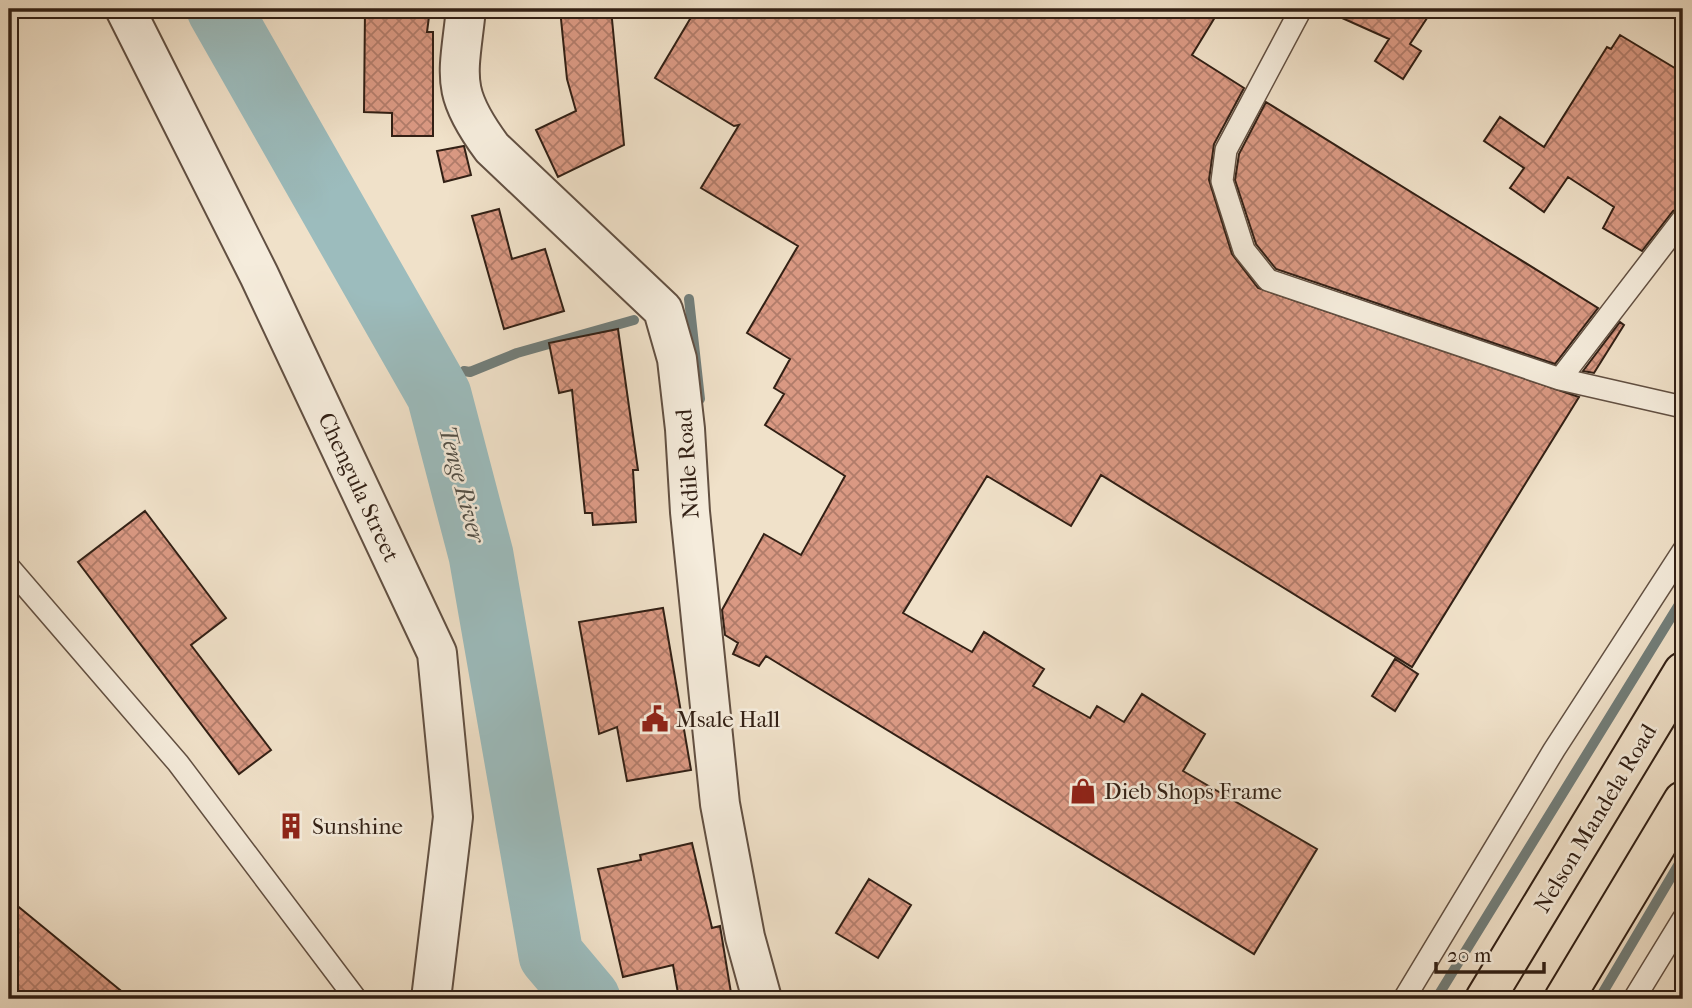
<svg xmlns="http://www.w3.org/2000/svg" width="1692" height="1008" viewBox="0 0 1692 1008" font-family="'IM FELL French Canon',serif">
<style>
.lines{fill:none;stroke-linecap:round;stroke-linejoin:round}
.stream{stroke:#727e7a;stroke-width:10}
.river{stroke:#9cbcbd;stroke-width:65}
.building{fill:url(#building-cross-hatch);stroke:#322015;stroke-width:2}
.lane-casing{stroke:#625042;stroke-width:24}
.street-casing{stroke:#625042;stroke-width:42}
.primary-casing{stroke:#322015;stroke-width:42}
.lane{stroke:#f5ecdc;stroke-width:21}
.street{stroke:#f5ecdc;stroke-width:38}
.primary{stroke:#f0e1c9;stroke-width:38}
.labels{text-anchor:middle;stroke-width:5;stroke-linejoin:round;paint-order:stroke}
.street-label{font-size:23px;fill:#322015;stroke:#f5ecdc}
.poi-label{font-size:23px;fill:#322015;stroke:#f5ecdc;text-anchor:start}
.water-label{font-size:24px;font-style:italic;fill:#524f47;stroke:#f5ecdc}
</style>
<defs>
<pattern id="building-cross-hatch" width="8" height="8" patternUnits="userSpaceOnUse" patternTransform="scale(1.75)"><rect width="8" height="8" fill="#da9983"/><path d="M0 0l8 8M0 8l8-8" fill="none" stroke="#b17c6a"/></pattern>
</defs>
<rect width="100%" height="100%" fill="#f0e1c9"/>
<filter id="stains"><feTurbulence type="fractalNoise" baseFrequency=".00286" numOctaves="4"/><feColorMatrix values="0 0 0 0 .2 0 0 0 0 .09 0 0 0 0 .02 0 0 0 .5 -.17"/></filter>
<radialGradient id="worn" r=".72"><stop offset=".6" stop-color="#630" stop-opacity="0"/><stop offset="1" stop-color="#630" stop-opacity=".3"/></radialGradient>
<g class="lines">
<path class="stream" d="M 689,299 L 700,399
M 439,395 L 464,371 L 470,372 L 517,353 L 634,320
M 1436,999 L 1683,598
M 1599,999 L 1683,857"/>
<path class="river" d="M 219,9 L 439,395 L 481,555 L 551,955 L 588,999"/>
</g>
<path class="building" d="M 365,9 L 430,9 L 427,32 L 433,32 L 433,136 L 392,136 L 392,113 L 364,112 Z
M 560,9 L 611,9 L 624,145 L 558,177 L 536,130 L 576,111 L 567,79 Z
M 696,9 L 1220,9 L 1192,55 L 1244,88 L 1214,144 L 1209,180 L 1232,254 L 1258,288 L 1579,397 L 1412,667 L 1101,475 L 1071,526 L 987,476 L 903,613 L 972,652 L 984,632 L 1044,669 L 1033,686 L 1090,718 L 1097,706 L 1124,722 L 1142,694 L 1205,734 L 1183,771 L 1317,849 L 1254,954 L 766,656 L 759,666 L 733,654 L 738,643 L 725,635 L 722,610 L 764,534 L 801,555 L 845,476 L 765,425 L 784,394 L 774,388 L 790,359 L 747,333 L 798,246 L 701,188 L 739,125 L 734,126 L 655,78 Z
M 1322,9 L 1433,9 L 1410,44 L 1421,51 L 1403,79 L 1375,61 L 1389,39 Z
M 1620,35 L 1683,73 L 1683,206 L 1673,211 L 1642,251 L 1603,228 L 1614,207 L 1568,177 L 1544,212 L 1510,188 L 1524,168 L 1484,141 L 1500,117 L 1544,147 L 1607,47 L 1611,49 Z
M 1266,102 L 1503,249 L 1598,308 L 1555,364 L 1276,269 L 1256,244 L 1235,180 L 1239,154 Z
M 464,146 L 471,175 L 444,182 L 437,151 Z
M 499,209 L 512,259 L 545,249 L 564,311 L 504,329 L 472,216 Z
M 1620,322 L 1624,325 L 1594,373 L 1583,371 Z
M 618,329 L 638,470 L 633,470 L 636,522 L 593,525 L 592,513 L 585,513 L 572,390 L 559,393 L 549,343 Z
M 145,511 L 226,618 L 191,645 L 271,750 L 239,774 L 78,562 Z
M 663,608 L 691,770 L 627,781 L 617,727 L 599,734 L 579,622 Z
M 1395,659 L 1418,674 L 1395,711 L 1372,696 Z
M 692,843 L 712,928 L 720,926 L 732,999 L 679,999 L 673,965 L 623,977 L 598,869 L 641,860 L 640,855 Z
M 869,879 L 911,905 L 878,958 L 836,933 Z
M 9,899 L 131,999 L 9,999 Z"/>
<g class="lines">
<g class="lane-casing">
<path id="lane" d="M 1301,9 L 1226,150 L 1222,181 L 1244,250 L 1268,280 L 1560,379 L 1683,407
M 1560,379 L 1683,219
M 9,567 L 178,763 L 356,999
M 1404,999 L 1554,750 L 1683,551
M 1634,999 L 1683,919"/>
</g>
<g class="street-casing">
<path id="street" d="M 125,9 L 259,275 L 437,653 L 453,817 L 431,999
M 466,9 C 459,76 449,90 492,148 L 663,310 L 677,359 L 685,429 L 690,512 L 720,804 L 745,937 L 762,999"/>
</g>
<g class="primary-casing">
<path id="primary" d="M 1485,999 L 1683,672
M 1564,999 L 1683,801"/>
</g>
<use href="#lane" class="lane"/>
<use href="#street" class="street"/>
<use href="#primary" class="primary"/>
</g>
<defs>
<g id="civic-bare" transform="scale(2.1)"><path d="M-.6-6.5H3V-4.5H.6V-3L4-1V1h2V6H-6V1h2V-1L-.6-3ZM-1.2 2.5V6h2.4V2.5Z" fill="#8f2418" stroke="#f5ecdc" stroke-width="2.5" paint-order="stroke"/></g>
<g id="shop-bare" transform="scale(2.1)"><path d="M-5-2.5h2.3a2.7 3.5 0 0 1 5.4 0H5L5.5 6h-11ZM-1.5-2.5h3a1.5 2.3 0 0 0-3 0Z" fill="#8f2418" stroke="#f5ecdc" stroke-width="2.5" paint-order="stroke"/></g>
<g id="building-bare" transform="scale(2.1)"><path d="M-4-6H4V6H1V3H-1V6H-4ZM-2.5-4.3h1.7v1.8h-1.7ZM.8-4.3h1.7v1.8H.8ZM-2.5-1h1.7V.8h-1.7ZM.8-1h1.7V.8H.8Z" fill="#8f2418" stroke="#f5ecdc" stroke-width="2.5" paint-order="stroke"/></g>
</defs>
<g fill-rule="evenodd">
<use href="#civic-bare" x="655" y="719"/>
<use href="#shop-bare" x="1083" y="791"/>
<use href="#building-bare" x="291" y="826"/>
</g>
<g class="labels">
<g class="street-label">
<text transform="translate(687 464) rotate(-94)" y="8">Ndile Road</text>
<text transform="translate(359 487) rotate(65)" y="8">Chengula Street</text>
<text transform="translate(1595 818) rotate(-59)" y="8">Nelson Mandela Road</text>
</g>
<g class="poi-label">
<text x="676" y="727">Msale Hall</text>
<text x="1104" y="799">Dieb Shops Frame</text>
<text x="312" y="834">Sunshine</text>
</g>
<g class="water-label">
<text transform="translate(462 484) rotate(75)" y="8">Tenge River</text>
</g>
</g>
<rect width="1692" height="1008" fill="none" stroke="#f0e1c9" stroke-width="35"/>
<rect x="10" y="10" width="1671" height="987" fill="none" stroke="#322015" stroke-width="3.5"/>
<rect x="18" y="18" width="1657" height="973" fill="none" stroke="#322015" stroke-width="2"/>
<path d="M1436 962v10h108v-10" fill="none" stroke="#322015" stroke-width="3.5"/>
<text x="1447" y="962" font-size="21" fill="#322015" stroke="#f5ecdc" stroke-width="5" paint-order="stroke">20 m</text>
<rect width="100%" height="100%" filter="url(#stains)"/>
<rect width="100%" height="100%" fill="url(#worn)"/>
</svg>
